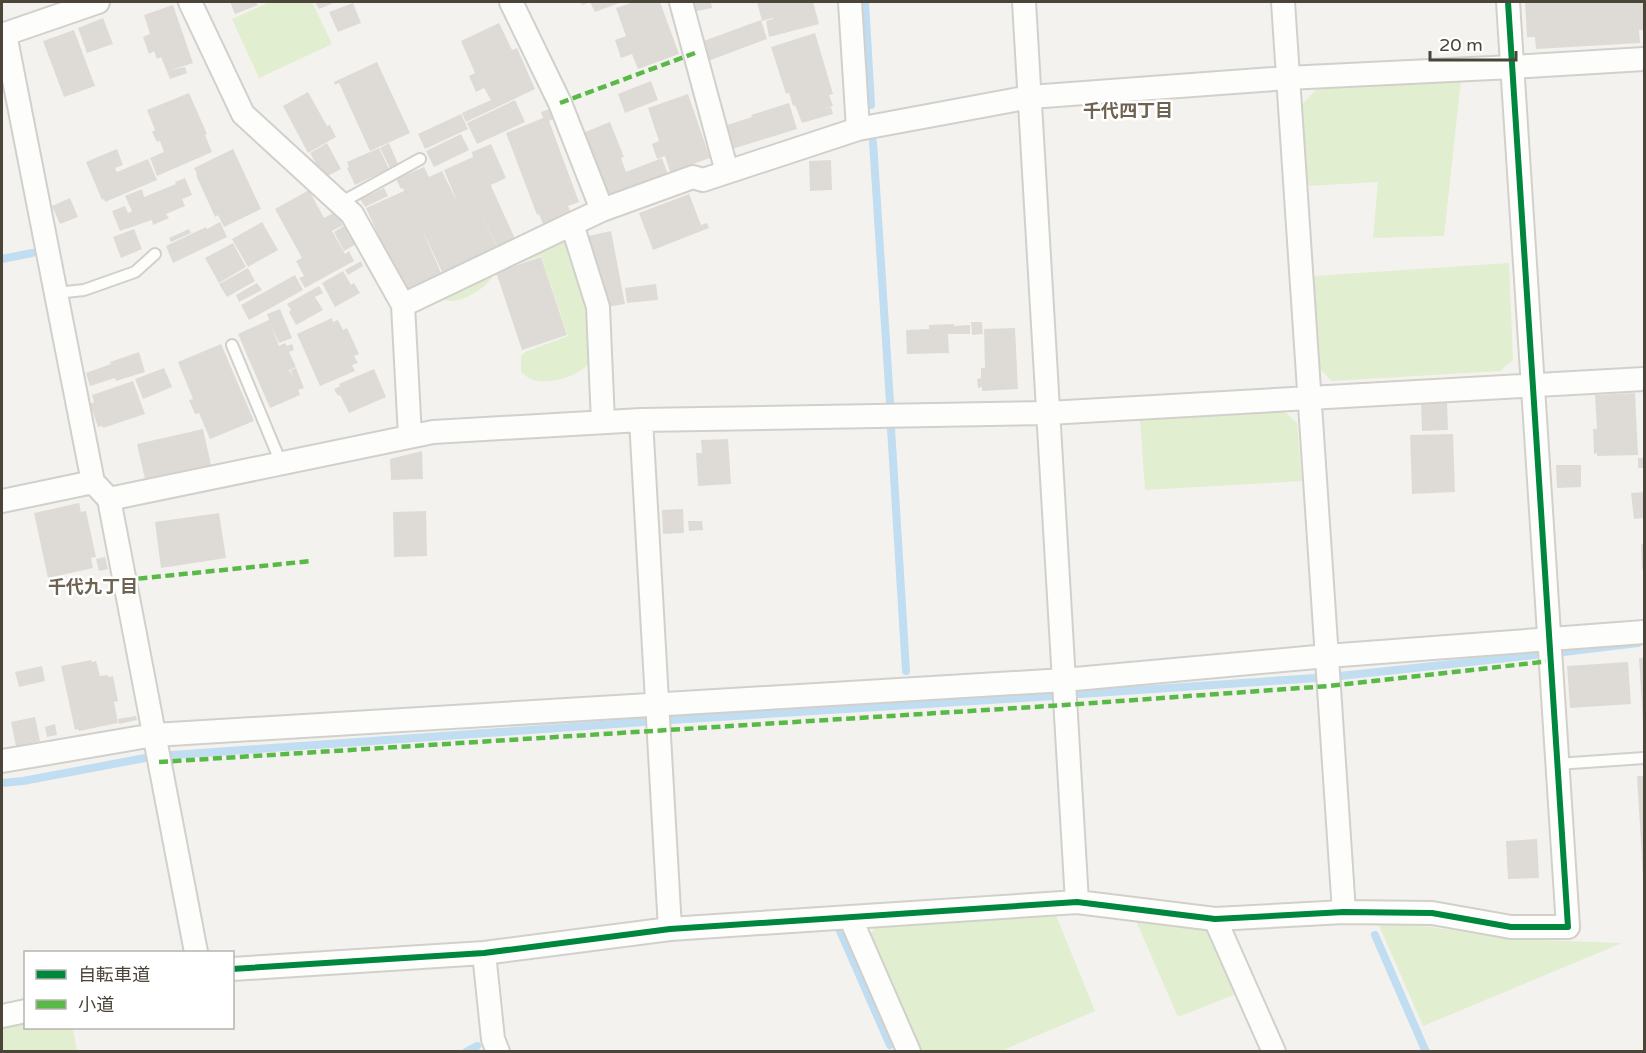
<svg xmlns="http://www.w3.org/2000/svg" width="1646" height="1053" viewBox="0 0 1646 1053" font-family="'Varela Round','Noto Sans JP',sans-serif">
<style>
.green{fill:#e1eecf}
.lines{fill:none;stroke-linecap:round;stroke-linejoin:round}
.stream{stroke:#c0ddf1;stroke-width:8}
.building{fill:#dedbd6}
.lane-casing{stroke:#d2d0cb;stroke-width:14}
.street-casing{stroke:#d2d0cb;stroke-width:26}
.lane{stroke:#fdfdfc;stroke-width:10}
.street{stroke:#fdfdfc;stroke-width:22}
.quiet{stroke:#58b947;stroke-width:4.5;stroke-dasharray:9 4.5;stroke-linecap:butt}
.cycleway-casing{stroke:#fff;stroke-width:10}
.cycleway{stroke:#00873e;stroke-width:6}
.labels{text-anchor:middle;stroke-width:5;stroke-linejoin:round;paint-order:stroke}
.neighbourhood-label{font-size:18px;font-weight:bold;fill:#6e6250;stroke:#fff}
</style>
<rect width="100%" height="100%" fill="#f4f2ee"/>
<path class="green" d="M 270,2 L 312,2 L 332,44 L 259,78 L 232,19 Z
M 1461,80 L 1444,236 L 1373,238 L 1378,182 L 1308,186 L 1302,104 L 1317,89 Z
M 562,237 L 569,246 L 587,301 L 591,361 C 580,376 551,385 533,380 C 529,379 525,375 521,372 L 521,356 L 525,352 L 568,336 L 541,256 L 494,272 C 491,286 466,300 452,301 C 449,301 446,300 442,300 L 439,293 Z
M 1509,263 L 1513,360 L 1500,371 L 1332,381 L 1320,369 L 1314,276 Z
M 1283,410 L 1297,423 L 1302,481 L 1145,490 L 1140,419 Z
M 1055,913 L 1095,1011 L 1001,1051 L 918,1051 L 867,939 L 876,926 Z
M 1136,921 L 1202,927 L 1213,936 L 1241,992 L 1178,1017 Z
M 1378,923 L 1431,927 L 1509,939 L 1622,943 L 1423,1026 Z
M 25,1023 L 26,1028 L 73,1028 L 77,1051 L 2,1051 L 2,1028 Z"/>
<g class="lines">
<path class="stream" d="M 865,2 L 871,105
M 873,142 L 890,402
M 2,259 L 32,253
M 891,428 L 906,671
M 1564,652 L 1638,643
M 1340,676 L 1535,655
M 1080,694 L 1316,678
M 671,720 L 1054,696
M 172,755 L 644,722
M 2,783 L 23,781 L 145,758
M 840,931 L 890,1045
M 1375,935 L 1426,1052
M 466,1052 L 477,1046"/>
</g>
<path class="building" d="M 230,2 L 256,2 L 258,5 L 235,14 Z
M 315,2 L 336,2 L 319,9 Z
M 581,2 L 622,2 L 595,12 L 590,2 L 582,5 Z
M 634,2 L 660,2 L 679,54 L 638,69 L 632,54 L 621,58 L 615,40 L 626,36 L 616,8 Z
M 690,2 L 711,2 L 712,8 L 692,12 Z
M 757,2 L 813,2 L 819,24 L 769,37 L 766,21 L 773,19 L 772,18 L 762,21 Z
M 1525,2 L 1644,2 L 1644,30 L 1639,30 L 1640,43 L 1536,49 L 1535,37 L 1527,37 Z
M 353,3 L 361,23 L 338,32 L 329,12 Z
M 173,5 L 193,63 L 171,70 L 185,67 L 187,73 L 170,79 L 161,57 L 157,59 L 154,51 L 149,54 L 143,37 L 150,34 L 144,15 Z
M 103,18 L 113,44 L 87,53 L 78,28 Z
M 761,20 L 767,39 L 708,61 L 701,42 Z
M 499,23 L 512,50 L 517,48 L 535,89 L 466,122 L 462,113 L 491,100 L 484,88 L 476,92 L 469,76 L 475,73 L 461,41 Z
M 74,30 L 95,86 L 64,97 L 43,41 Z
M 815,33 L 833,94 L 829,95 L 833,106 L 822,109 L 831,107 L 833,114 L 802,123 L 795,105 L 793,106 L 789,93 L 786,94 L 771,47 Z
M 377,62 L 410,133 L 370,151 L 339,83 L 335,85 L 334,82 Z
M 651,81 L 658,100 L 625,113 L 618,94 Z
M 308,92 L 327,126 L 330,125 L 336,137 L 308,153 L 283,106 Z
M 189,93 L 207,134 L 205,135 L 212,152 L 157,176 L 150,158 L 164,152 L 160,141 L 157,142 L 152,132 L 155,130 L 147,110 Z
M 688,94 L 710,158 L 670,172 L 665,156 L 657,159 L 652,144 L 659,141 L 648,108 Z
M 515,100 L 525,122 L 477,144 L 467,123 Z
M 789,103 L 797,129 L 732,149 L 726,129 L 728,129 L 727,125 L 752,117 L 751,115 Z
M 550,109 L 554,119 L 549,121 L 579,202 L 568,206 L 571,213 L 544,227 L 539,214 L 537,215 L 506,133 L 543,118 L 541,112 Z
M 461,114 L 468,129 L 425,149 L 418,134 Z
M 610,122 L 624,157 L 621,158 L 626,172 L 662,158 L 669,177 L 610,199 L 583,133 Z
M 461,134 L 469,150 L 434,167 L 426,151 Z
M 327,143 L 341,169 L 324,178 L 310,153 Z
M 389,143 L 398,164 L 390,168 L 380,148 Z
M 491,144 L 506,178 L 491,185 L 492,188 L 516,241 L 498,248 L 479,208 L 498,249 L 443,274 L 420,225 L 442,275 L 404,292 L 366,208 L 404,191 L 403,188 L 401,189 L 396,179 L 424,167 L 429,177 L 442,171 L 458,204 L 444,170 L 473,157 L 472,152 Z
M 379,148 L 389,169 L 355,185 L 347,168 L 349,167 L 347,162 Z
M 117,149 L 123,165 L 115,168 L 117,172 L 148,159 L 157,180 L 105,202 L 104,199 L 102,200 L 86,162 Z
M 233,149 L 261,209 L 224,227 L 218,215 L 215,217 L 196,175 L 197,174 L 194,168 Z
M 831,160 L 832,190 L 810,191 L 809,161 Z
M 185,178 L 192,195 L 182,199 L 185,206 L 166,214 L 169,218 L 153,225 L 152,220 L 120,231 L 112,211 L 125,206 L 128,213 L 132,211 L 125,196 L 142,189 L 144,197 L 176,184 L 175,182 Z
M 384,188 L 388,196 L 365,207 L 360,199 Z
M 309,190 L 324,218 L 335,212 L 343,225 L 332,231 L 345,254 L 349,251 L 354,261 L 305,288 L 299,278 L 304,276 L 296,261 L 302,258 L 275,209 Z
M 689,194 L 701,225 L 707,223 L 709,228 L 653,250 L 639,213 Z
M 70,198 L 78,217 L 60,224 L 52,206 Z
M 220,222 L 227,237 L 173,263 L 166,246 L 206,227 L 207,229 Z
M 262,222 L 278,250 L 248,267 L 232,239 Z
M 347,224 L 358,243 L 344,251 L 334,232 Z
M 134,229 L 142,249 L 121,258 L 113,237 Z
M 189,229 L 191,233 L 171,242 L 169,238 Z
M 611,231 L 625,304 L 606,307 L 597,260 L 593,260 L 588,236 Z
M 233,243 L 246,267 L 219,283 L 205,258 Z
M 541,257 L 567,335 L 522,350 L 496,272 Z
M 361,261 L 363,266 L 348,275 L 345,270 Z
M 248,268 L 255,281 L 227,297 L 219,284 Z
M 343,271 L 351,285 L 354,283 L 360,293 L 335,307 L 322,283 Z
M 295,275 L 303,290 L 249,320 L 241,305 Z
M 257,283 L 262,290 L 239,302 L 236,295 Z
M 656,284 L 658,300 L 627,303 L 625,288 Z
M 319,286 L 323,293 L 315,297 L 323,310 L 296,325 L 289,312 L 291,310 L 287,304 Z
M 280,309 L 292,338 L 279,343 L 271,325 L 279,346 L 285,343 L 287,346 L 292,344 L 294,350 L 289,352 L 296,367 L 286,372 L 290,371 L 293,378 L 291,370 L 296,368 L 304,388 L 298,390 L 300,395 L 270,408 L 238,334 L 269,320 L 267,314 Z
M 332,318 L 333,322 L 338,320 L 343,330 L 347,328 L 359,354 L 354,356 L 358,363 L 352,365 L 355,371 L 320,386 L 297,334 Z
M 971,322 L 982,322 L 983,334 L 972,335 Z
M 954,324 L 954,326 L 970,325 L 970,334 L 948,334 L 949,353 L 907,354 L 906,330 L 929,329 L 929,325 Z
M 1015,328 L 1018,389 L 982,391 L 982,387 L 978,388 L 977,379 L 981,378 L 981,368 L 985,368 L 984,329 Z
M 221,344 L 254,421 L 210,439 L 199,413 L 195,414 L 189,400 L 193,399 L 178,362 Z
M 139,352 L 145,372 L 116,381 L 115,378 L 90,386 L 86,373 L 111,364 L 110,362 Z
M 164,368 L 172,387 L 143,399 L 135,379 Z
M 374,369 L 386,397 L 349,413 L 340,395 L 338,396 L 334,389 L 340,386 L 339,384 Z
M 133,381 L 145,414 L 103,428 L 102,426 L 98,427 L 90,404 L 94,402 L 92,395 Z
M 1635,393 L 1638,455 L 1597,456 L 1597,453 L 1594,454 L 1593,429 L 1597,429 L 1595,395 Z
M 1447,403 L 1448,430 L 1422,431 L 1421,404 Z
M 203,429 L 211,465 L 145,479 L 137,444 Z
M 1453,434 L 1455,492 L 1412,494 L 1410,435 Z
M 728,439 L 731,484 L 698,486 L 696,453 L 702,453 L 701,440 Z
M 422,451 L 423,479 L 391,480 L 390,459 Z
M 1638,458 L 1644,458 L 1644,468 L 1638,468 Z
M 1556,465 L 1581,465 L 1581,487 L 1557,488 Z
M 1644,492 L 1644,518 L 1634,519 L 1631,493 Z
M 79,503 L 81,512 L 86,511 L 96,557 L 91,558 L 93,568 L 48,578 L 34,513 Z
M 683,509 L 684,533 L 663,534 L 662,510 Z
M 426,511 L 427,556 L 394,557 L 393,512 Z
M 219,513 L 226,558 L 161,568 L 155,522 Z
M 688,521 L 702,521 L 703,530 L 689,531 Z
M 1641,544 L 1644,544 L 1644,569 L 1642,569 Z
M 105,557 L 108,569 L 99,571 L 96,559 Z
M 1639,658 L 1644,658 L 1644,724 L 1643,724 Z
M 91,660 L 92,662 L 96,661 L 100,676 L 108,675 L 108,677 L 113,676 L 118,701 L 114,702 L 118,723 L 79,731 L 78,729 L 75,730 L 61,666 Z
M 1628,662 L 1631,704 L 1570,708 L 1567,666 Z
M 42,666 L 45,681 L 19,687 L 15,672 Z
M 136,716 L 137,720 L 119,724 L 118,719 Z
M 35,717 L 40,741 L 16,746 L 11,722 Z
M 55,724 L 57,735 L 47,737 L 45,727 Z
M 1637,776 L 1644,776 L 1644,877 L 1643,877 Z
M 1537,839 L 1539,878 L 1508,879 L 1506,841 Z"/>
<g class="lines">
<g class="lane-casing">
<path id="lane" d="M 340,203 L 420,159
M 56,293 L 84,290 L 135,272 L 155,254
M 232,345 L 281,463
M 1557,764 L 1644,758"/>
</g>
<g class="street-casing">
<path id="street" d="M 98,2 L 5,34 L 93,482 L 109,499 L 196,952
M 190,2 L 243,114 L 352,214 L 403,305 L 410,436
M 511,2 L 560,103 L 602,210
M 681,2 L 727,172
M 850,2 L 858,129
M 1024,2 L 1077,902
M 1283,2 L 1344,912
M 403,305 L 572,224
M 641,420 L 670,929
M 603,422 L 598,307 L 572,224 L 602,210 L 693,177 L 703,180 L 858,129 L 1030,97 L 1287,78 L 1512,67 L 1644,59
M 109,499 L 433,432 L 641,420 L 1048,413 L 1644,379
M 2,501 L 93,482
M 2,761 L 154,735 L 1064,680 L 1327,656 L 1644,632
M 850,917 L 909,1052
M 1215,919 L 1274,1052
M 484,953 L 493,1039 L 498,1052
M 232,969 L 484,953 L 670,929 L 1077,902 L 1215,919 L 1344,912 L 1432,913 L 1511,927 L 1568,927 L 1508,2
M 2,1016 L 26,1011"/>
</g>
<use href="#lane" class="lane"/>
<use href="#street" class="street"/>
<path class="quiet" d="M 560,103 L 695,53
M 125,580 L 311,561
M 159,762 L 1065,705 L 1329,686 L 1551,661"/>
<g class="cycleway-casing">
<path id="cycleway" d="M 232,969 L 484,953 L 670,929 L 1077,902 L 1215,919 L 1344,912 L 1432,913 L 1511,927 L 1568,927 L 1508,2"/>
</g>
<use href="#cycleway" class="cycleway"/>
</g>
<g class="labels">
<g class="neighbourhood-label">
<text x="1128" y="117">千代四丁目</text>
<text x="93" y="593">千代九丁目</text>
</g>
</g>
<rect width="1646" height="1053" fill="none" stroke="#4b4439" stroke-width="6"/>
<rect x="24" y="951" width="210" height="78" fill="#ffffff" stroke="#b7b4b0" stroke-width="1.5"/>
<rect x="36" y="970" width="30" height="9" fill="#00873e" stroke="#b7b4b0" stroke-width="1.5"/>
<text x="78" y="981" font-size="18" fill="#4b4439">自転車道</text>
<rect x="36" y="1000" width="30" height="9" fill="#58b947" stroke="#b7b4b0" stroke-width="1.5"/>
<text x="78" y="1011" font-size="18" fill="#4b4439">小道</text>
<path d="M1430 51v9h86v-9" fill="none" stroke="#4b4439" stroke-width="3"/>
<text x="1439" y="51" font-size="18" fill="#4b4439" stroke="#ffffff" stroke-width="4.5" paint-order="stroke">20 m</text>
</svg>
